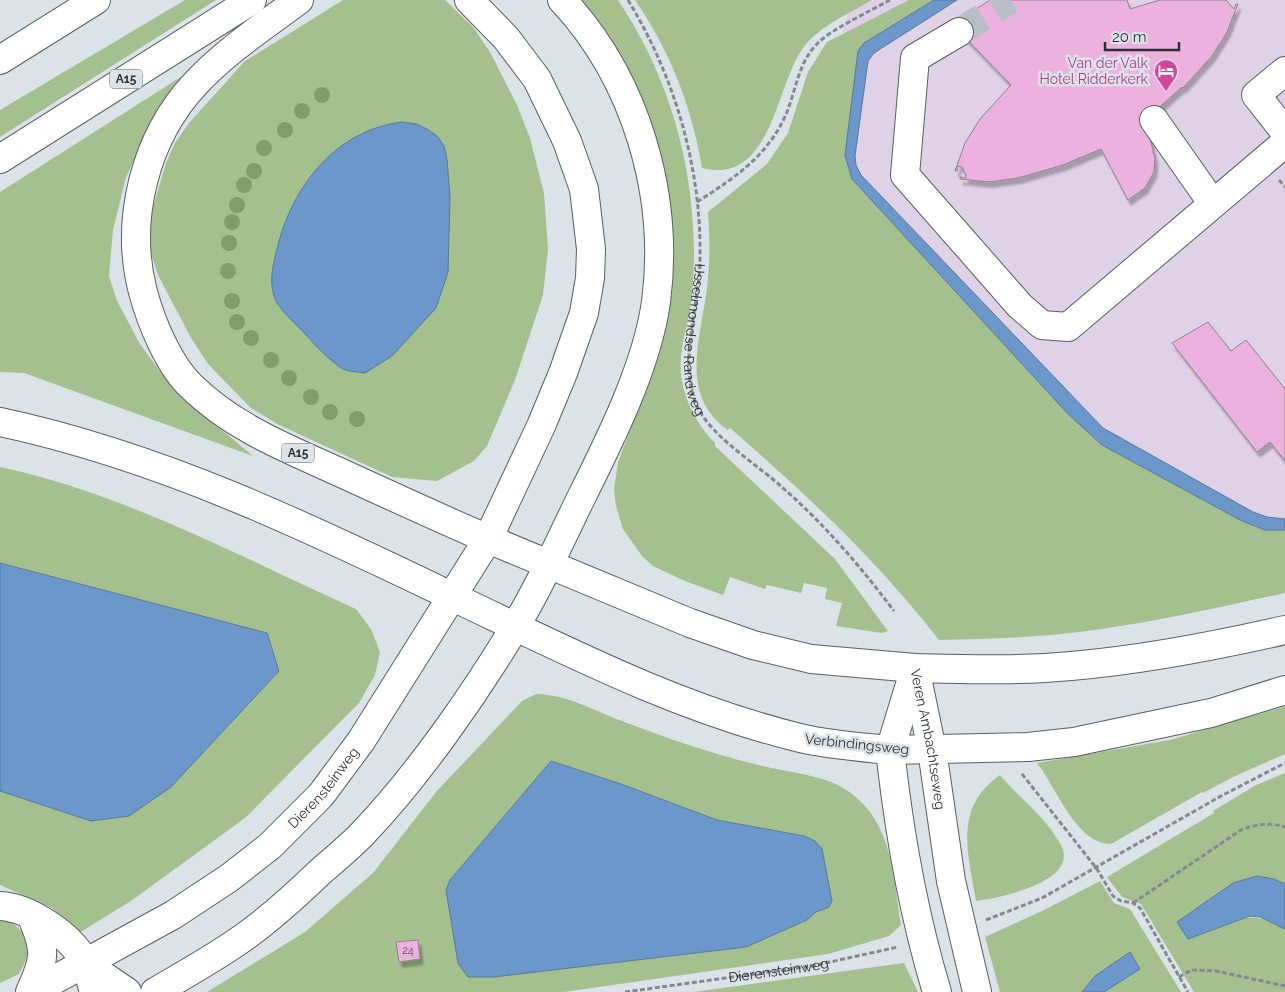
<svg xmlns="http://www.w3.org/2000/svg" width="1285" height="992" viewBox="0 0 1285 992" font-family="Raleway,sans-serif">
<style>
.commercial{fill:#e0d2e6}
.green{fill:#a4c08e;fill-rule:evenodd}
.water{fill:#6b97cb;stroke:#58789d}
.building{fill:#edb1e0;stroke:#8b8389;filter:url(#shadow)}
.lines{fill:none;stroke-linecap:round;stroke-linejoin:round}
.minor-tunnel{stroke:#b8bfc5;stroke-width:28;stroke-dasharray:28 14;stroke-linecap:butt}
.minor-casing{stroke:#585f64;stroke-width:30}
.major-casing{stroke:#585f64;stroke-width:30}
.highway-casing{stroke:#585f64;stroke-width:30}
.path{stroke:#83898d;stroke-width:3;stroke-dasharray:5 2.5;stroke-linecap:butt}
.minor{stroke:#fff;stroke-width:28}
.major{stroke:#fff;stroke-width:28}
.highway{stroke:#fff;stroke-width:28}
.tree{fill:#829c6c}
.labels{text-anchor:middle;stroke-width:5;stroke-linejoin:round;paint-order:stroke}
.number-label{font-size:11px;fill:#5d505e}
.shield{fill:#dbe3e9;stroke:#61666a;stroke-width:1}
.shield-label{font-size:12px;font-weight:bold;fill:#2d3033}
.hotel-label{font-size:14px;fill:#b23c85;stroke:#dbe3e9;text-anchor:end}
.street-label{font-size:14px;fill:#2d3033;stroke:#dbe3e9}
</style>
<defs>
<filter id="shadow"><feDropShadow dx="3" dy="5.5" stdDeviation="1" flood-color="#0004"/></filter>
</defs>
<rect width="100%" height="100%" fill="#dbe3e9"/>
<path class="commercial" d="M 855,0 L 1285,0 L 1285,541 L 1173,508 L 853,250 L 817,115 L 852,2 Z"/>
<path class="green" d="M 185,0 L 216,0 L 0,137 L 0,110 Z
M 343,0 L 445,0 L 473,27 L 490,52 L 517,105 L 530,138 L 544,193 L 548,249 L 543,295 L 515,380 L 487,446 L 474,461 L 437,481 L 392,477 L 277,424 L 251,408 L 208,364 L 191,338 L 158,275 L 150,250 L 149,233 L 153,207 L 166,163 L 175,143 L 189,123 L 245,61 ZM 449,176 L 448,272 L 344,369 L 309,339 L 276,301 Z
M 581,0 L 618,0 C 663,67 689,146 693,227 C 695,254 694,283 690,310 C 687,326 682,342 681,358 C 678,389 694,422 715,443 L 715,446 L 835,559 L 888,631 L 882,633 L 836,626 L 842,603 L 825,599 L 827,588 L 804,583 L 801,593 L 767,585 L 765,589 L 730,577 L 723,595 L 685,581 L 653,566 L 642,556 L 623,529 L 616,506 L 614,490 L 618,462 L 656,362 L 668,309 L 672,256 L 601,26 Z
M 635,0 L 872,0 C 849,14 819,26 803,48 C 776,84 772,186 702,168 C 692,107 670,51 635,0 Z
M 909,0 L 934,0 L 864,43 L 852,179 L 1068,414 L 1102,445 L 1240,520 L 1265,530 L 1285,530 L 1285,593 C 1225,606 1164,620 1102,629 C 1048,637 994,639 939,640 C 875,558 808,496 730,428 L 728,430 C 678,395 701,338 707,288 C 710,263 710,237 708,212 L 767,164 L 788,133 L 808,72 L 827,42 Z
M 187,73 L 150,127 L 126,177 L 113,230 L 109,276 L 117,301 L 140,344 L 173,389 L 253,456 L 24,373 L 0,372 L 0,192 Z
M 0,467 C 121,492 243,558 356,609 L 371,629 L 380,652 L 375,675 L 359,703 L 245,818 L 131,901 L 79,933 L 52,908 L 0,885 L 0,791 L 91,821 L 171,787 L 279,671 L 267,633 L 0,563 Z
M 536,694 C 569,695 592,710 622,721 C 669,739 715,755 763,766 C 795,774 833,775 858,799 C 893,830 894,882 901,925 L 889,936 L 828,954 L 564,992 L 207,992 L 305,932 L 373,873 L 436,792 L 522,701 ZM 551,761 L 621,784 L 717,820 L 804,836 L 829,907 L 816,912 L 807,920 L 450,880 Z
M 1285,706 L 1285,754 L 1233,777 L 1203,793 L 1202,792 L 1111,844 C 1076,844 1057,788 1037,763 L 1170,740 Z
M 1285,773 L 1285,884 L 1274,879 L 1257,876 L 1235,920 C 1256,914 1267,920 1285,929 L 1285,992 L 1194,992 L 1141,904 L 1122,897 L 1107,877 L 1214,813 L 1213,811 L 1256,785 Z
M 1000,775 C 1019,798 1047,818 1061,845 C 1080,882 999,898 976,901 C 968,853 953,808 1000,775 Z
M 1100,881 L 1114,903 L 1130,909 L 1181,992 L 1104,992 L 1117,983 L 1095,976 L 1082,992 L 1000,992 L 985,937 L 1042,911 Z
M 7,918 L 25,934 L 31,950 L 19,974 L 0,983 L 0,919 Z
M 904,963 L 918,992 L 693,992 L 701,991 Z"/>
<path class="water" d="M 934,0 L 957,0 L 874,53 L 868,61 L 855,156 L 856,165 L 861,175 L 1103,428 L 1253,512 L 1267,517 L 1285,519 L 1285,530 L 1265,530 L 1240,520 L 1102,445 L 1068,414 L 852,179 L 845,155 L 858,51 L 864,43 Z
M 402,122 L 416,124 L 427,129 L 437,136 L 444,146 L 447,159 L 450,198 L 448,272 L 436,308 L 392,356 L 365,373 C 359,372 349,372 343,369 C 330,361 316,346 306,335 C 298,326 281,311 276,301 C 268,284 273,265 277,249 C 292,186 336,130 402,122 Z
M 0,563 L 267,633 L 279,671 L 171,787 L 129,816 L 91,821 L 0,791 Z
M 551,761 L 621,784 L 717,820 L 804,836 L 815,841 L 822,849 L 832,901 L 829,907 L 816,912 L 807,920 L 746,947 L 494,977 L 468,977 L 458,963 L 446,890 L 450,880 Z
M 1257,876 L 1274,879 L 1285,884 L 1285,929 L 1260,917 L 1250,916 L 1188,939 L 1177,922 L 1233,883 Z
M 1130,952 L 1140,969 L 1104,992 L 1082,992 L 1095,976 Z"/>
<path class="building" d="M 990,0 L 1127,0 L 1130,9 L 1160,0 L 1226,0 L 1234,9 L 1236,4 L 1238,4 L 1227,32 L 1212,56 L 1183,88 L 1182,87 L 1155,111 L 1149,134 L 1155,159 L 1154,172 L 1145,188 L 1128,200 L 1101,149 L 1063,165 L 1018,178 L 989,182 L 960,179 L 960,177 L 966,178 L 966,175 L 962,167 L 958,166 L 957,171 L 955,171 L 965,143 L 980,119 L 1011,85 L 952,24 Z
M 1208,322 L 1231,351 L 1246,340 L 1285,389 L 1285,461 L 1270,442 L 1257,452 L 1172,343 Z
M 418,940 L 420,959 L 399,962 L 396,942 Z"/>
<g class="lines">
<path class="minor-tunnel" d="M 959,32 L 1010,0"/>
<g class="minor-casing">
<path id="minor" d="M 959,32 L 915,58 L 905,175 L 1020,306 L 1042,325 L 1068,327 L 1285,143
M 1285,71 L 1256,95 L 1285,132
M 1154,120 L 1213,204
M 1285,630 C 1215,646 1143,660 1071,666 C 1019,671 967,669 915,668 L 890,750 L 1028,747 L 1074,742 L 1211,713 L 1285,690
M 0,906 C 29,907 76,938 86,966 C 90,974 91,983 94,992
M 86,964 L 127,992
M 30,992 C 46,958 46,949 31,915"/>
</g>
<g class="major-casing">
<g id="major">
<path id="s3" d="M 488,539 L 690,623 L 753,645 L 811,659 L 915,668 L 932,750 L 951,881 L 977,992"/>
<path d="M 451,596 C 565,650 677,708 800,738 C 829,745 860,747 890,750 C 899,832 913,913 937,992"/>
<path id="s4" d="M 32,992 L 173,915 L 229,878 L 270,846 L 321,795 L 361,741 L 488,539 L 541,426 L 563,373 L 584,313 L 590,278 L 591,249 L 584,189 L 567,141 L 537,79 L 506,38 L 469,0"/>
<path d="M 155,992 C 182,976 211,960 237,942 C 267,922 294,897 320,872 C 335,859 351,846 365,831 C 419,774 474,695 515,627 C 540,586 560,541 581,498 C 610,440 647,366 656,302 C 670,195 636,79 562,0"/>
</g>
</g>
<g class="highway-casing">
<path id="highway" d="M 299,0 C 264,26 226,51 196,83 C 145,137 124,220 143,292 C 151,322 169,366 192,387 C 233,427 286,448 337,471 C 387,494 437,517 488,539
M 0,60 L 96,0
M 0,159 L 252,0
M 0,422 C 159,456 306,526 451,596"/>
</g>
<g class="path">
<path id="s1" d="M 628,0 C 676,79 702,170 700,262 C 699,306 677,368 698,408 C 713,438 758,465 783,488 C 824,524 861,567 894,611"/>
<path d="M 1279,180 L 1285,187"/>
<path d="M 697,202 C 736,177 769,155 787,112 C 796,89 799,61 818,43 C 830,30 872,10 890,0"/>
<path d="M 1022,774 L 1097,869 L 1113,896 L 1121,901 L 1133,903 L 1140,908 L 1188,992"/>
<path d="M 1133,903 L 1241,830 C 1256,824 1270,822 1285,827"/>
<path d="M 986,920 L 1042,898 L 1221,796 L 1285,763"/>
<path d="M 1179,977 L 1191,970 L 1216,971 L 1285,986"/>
<path id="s2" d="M 625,992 L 812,966 L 898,947"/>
</g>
<use href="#minor" class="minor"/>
<use href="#major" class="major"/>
<use href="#highway" class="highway"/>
</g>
<g class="tree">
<circle cx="322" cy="95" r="8"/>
<circle cx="302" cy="111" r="8"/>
<circle cx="285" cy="130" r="8"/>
<circle cx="264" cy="148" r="8"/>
<circle cx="254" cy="171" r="8"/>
<circle cx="244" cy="185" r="8"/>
<circle cx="237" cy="205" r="8"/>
<circle cx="232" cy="222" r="8"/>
<circle cx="229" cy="243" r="8"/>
<circle cx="228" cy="271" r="8"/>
<circle cx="232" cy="301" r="8"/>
<circle cx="237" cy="322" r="8"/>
<circle cx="251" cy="338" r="8"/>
<circle cx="271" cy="360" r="8"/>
<circle cx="289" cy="378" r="8"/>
<circle cx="311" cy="397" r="8"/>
<circle cx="330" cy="412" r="8"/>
<circle cx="357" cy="419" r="8"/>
</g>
<defs>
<g id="hotel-pin" transform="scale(1.25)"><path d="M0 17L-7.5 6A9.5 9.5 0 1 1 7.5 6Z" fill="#d1479c" stroke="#dbe3e9"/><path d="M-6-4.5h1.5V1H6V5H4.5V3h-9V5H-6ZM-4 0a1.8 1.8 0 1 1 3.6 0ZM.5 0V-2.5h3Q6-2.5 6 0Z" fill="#fff"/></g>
</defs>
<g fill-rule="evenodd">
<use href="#hotel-pin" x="1166" y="71"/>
</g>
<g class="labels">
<g class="number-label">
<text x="408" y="954">24</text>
</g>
<g class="shield">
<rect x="110" y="69.5" width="32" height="19" rx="4"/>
<rect x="282" y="443.5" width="32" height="19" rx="4"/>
</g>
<g class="shield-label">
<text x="126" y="83">A15</text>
<text x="298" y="457">A15</text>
</g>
<g class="hotel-label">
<text x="1148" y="68">Van der Valk<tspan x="1148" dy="16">Hotel Ridderkerk</tspan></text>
</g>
<g class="street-label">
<text dy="5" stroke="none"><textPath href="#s1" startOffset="354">IJsselmondse Randweg</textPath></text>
<text transform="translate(857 744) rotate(6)" y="5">Verbindingsweg</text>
<text dy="5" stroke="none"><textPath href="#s3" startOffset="522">Veren Ambachtseweg</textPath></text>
<text dy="5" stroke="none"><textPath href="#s4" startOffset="359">Dierensteinweg</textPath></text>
<text dy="5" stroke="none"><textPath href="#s2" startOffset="155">Dierensteinweg</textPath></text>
</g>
</g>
<path d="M1105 42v8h74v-8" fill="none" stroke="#2d3033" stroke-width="2.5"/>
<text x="1112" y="42" font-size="15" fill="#2d3033" stroke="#dbe3e9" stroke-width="4" paint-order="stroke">20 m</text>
</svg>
